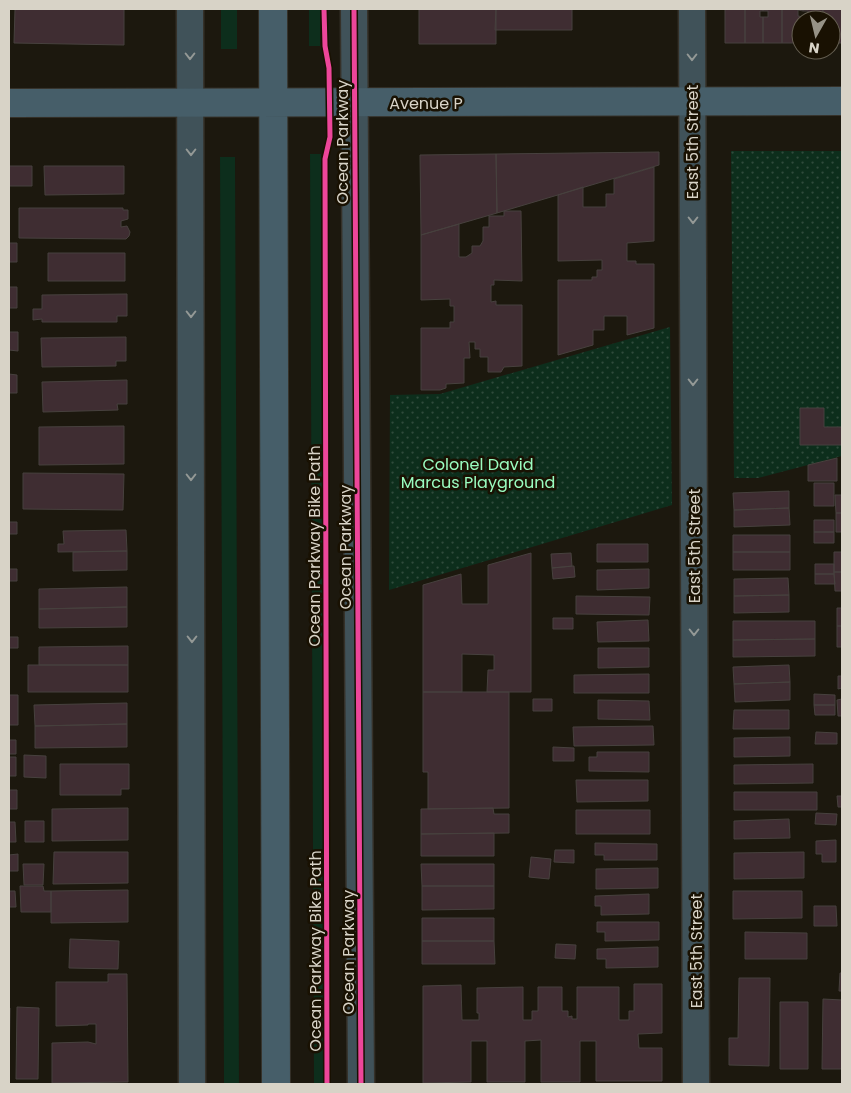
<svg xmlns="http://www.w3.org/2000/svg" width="851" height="1093" viewBox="0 0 851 1093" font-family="Poppins,sans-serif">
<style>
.grass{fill:#0d2e1c}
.park{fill:url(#park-dots)}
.building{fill:#3f2d32;stroke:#47413e}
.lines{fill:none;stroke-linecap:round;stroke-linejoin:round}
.minor-casing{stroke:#353129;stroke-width:29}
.major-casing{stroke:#353129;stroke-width:30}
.minor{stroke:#405259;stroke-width:26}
.major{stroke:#465e69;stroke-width:28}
.cycleway-casing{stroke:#191102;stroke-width:8}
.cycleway{stroke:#ed469a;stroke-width:5}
.oneway{stroke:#949996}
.labels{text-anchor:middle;stroke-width:5;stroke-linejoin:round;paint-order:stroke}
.street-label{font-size:16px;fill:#d8d3c7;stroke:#191102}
.park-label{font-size:16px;fill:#9afcc0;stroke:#191102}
</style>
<defs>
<pattern id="park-dots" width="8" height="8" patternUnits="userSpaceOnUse" patternTransform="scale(1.25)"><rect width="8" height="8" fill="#0d2e1c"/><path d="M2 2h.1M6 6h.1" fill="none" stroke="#304b3c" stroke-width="1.8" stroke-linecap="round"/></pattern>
</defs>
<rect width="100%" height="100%" fill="#1c180e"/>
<path class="grass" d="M 221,9 L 237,9 L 237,49 L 221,49 Z
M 309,9 L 320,9 L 320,46 L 309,46 Z
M 310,154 L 321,154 L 325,1084 L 314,1084 Z
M 220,157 L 235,157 L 239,1084 L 224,1084 Z"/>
<path class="park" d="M 731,151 L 842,151 L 842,456 L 758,478 L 734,478 Z
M 670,327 L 672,505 L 389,590 L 390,395 L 440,394 Z"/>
<path class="building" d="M 15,9 L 124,9 L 124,45 L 14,43 Z
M 419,9 L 496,9 L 496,44 L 419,44 Z
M 496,9 L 572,9 L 572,30 L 495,30 Z
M 725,9 L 745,9 L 745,43 L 725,43 Z
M 745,9 L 763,9 L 763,11 L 760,11 L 760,17 L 763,17 L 763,43 L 745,43 Z
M 763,9 L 782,9 L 782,43 L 763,43 L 763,17 L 768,17 L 768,11 L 763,11 Z
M 782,9 L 803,9 L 803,11 L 798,10 L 798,16 L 803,17 L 803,20 L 801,20 L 801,43 L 782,43 Z
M 803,9 L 823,9 L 822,20 L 803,20 L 803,17 L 808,17 L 808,11 L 803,11 Z
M 823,9 L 842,9 L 842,43 L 831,43 L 831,20 L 822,20 Z
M 659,152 L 659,165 L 497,213 L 496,154 Z
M 496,154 L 497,213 L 421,235 L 420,155 Z
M 9,166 L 32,166 L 32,186 L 9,186 Z
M 44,166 L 124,166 L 124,194 L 45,195 Z
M 654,167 L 654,241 L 627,243 L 627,261 L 636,261 L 636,264 L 654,264 L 654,328 L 627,335 L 627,316 L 604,316 L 604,330 L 593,330 L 593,345 L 558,355 L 558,280 L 592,280 L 592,277 L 597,277 L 597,270 L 602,270 L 602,260 L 558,261 L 558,195 L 583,187 L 583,207 L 606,207 L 606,194 L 614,194 L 614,179 Z
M 19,208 L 123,208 L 123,210 L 128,210 L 128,219 L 121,221 L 121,227 L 127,226 L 130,232 L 129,236 L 126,239 L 19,238 Z
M 504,211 L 521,211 L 522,281 L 494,280 L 494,285 L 491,285 L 491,302 L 496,301 L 496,305 L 522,305 L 522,366 L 504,367 L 501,372 L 488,372 L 488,357 L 480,357 L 480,349 L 475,349 L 475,342 L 469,342 L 470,358 L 464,358 L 464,383 L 446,384 L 446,388 L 440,390 L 421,390 L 421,328 L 450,328 L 450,322 L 454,322 L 454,306 L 450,306 L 450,299 L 421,300 L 421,235 L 459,224 L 459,257 L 466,257 L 472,253 L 472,246 L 480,246 L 483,241 L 483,227 L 489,227 L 489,216 L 504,216 Z
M 9,243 L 17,243 L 17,262 L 9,262 Z
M 48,253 L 125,253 L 125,281 L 48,281 Z
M 9,287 L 17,287 L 17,308 L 9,308 Z
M 127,294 L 127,316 L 117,316 L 117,322 L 42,322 L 42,319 L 33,320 L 33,309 L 42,309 L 42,295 Z
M 9,332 L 18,332 L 18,351 L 9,350 Z
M 126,337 L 126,361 L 116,361 L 116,366 L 42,367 L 41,338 Z
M 9,374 L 17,375 L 17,393 L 9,393 Z
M 127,380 L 127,404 L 117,404 L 118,410 L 43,412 L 42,382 Z
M 800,408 L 824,408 L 824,427 L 842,427 L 842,445 L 800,445 Z
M 124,426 L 124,464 L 39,465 L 39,427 Z
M 837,458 L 837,481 L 808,481 L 808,465 Z
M 23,473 L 124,474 L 123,510 L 23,509 Z
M 814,483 L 834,483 L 834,506 L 814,506 Z
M 789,491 L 789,508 L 734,510 L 733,493 Z
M 835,495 L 842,495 L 842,513 L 836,513 Z
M 789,508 L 790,525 L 734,527 L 734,510 Z
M 836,513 L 842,513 L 842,532 L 836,532 Z
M 814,520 L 834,520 L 834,532 L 814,532 Z
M 9,522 L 17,522 L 17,534 L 9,534 Z
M 126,530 L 127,551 L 58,552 L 58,544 L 64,544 L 63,531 Z
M 814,532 L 834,532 L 834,543 L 814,543 Z
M 733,535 L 790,535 L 790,552 L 733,552 Z
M 597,544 L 648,544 L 648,562 L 597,562 Z
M 127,551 L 127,570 L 73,571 L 73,552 Z
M 733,552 L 790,552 L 790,570 L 733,570 Z
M 834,552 L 842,552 L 842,572 L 834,572 Z
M 531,553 L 531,692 L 487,692 L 488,670 L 494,670 L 494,655 L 462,654 L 462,692 L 423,692 L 423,585 L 461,574 L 462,604 L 488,604 L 488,565 Z
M 571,553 L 572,566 L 552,568 L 551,554 Z
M 815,564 L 834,564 L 834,574 L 815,574 Z
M 574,566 L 575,577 L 553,579 L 552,568 Z
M 9,569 L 17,569 L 17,581 L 9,581 Z
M 649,569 L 649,588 L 597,590 L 597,570 Z
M 834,572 L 842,572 L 842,591 L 835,591 Z
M 815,574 L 834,574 L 835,584 L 815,584 Z
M 788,578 L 789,595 L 734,596 L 734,579 Z
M 127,587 L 127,607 L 39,609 L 39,589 Z
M 789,595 L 789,612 L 734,613 L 734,596 Z
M 576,596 L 650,597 L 649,615 L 576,614 Z
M 127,607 L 127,627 L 39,628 L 39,609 Z
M 837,608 L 842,608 L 842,626 L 837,626 Z
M 553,618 L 573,618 L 573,629 L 553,629 Z
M 648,620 L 649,641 L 598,642 L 597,622 Z
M 733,621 L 815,621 L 815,639 L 733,640 Z
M 837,626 L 842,626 L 842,647 L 837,647 Z
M 9,637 L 18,637 L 18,648 L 9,648 Z
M 815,639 L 815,656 L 733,657 L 733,640 Z
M 128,646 L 128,665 L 39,665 L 39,647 Z
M 598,648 L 649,648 L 649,667 L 598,668 Z
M 28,665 L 128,665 L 128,692 L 28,692 Z
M 789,665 L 790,682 L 734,684 L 733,667 Z
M 649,674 L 649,693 L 574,693 L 574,675 Z
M 838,676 L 842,676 L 842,688 L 838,689 Z
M 790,682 L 790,700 L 735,702 L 734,684 Z
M 423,692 L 509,692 L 509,808 L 428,809 L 428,772 L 423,772 Z
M 814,694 L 835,695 L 835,705 L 814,705 Z
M 9,695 L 18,695 L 18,725 L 9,725 Z
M 533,699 L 552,699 L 552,711 L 533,711 Z
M 842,699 L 842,716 L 838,716 L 837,700 Z
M 598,700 L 649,701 L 650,720 L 598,719 Z
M 127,703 L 127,724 L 35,726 L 34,705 Z
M 814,705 L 835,705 L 835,715 L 815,715 Z
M 734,710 L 789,710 L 789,729 L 733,729 Z
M 127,724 L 127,747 L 35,748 L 35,726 Z
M 653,726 L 654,745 L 574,746 L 573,727 Z
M 816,732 L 837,733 L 837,744 L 815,744 Z
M 790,737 L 790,756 L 734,757 L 734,738 Z
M 9,740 L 16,740 L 16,754 L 9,754 Z
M 553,747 L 574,748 L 574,761 L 553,761 Z
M 597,752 L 649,752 L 649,772 L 589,771 L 589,757 L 597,757 Z
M 24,755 L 46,756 L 46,778 L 24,777 Z
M 9,757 L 16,757 L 16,776 L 9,776 Z
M 60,764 L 129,764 L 129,789 L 121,789 L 121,795 L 60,795 Z
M 813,764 L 813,783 L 734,784 L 734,765 Z
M 576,780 L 648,780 L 648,801 L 577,802 Z
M 9,790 L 17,790 L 17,809 L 9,809 Z
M 734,792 L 817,792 L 817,810 L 734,810 Z
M 837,796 L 842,796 L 842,807 L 838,807 Z
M 128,808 L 128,840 L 52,841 L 52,809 Z
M 493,808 L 494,814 L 509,814 L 509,833 L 421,834 L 421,809 Z
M 576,810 L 650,810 L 650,834 L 576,834 Z
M 816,813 L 837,814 L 836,825 L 815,824 Z
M 789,819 L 790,838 L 734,839 L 734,821 Z
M 25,821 L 44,821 L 44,842 L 25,842 Z
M 9,822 L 15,822 L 16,842 L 9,842 Z
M 494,833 L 494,856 L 421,856 L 421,834 Z
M 836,840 L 836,862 L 822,862 L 822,854 L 816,854 L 816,841 Z
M 595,843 L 657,844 L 657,860 L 604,860 L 604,855 L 595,855 Z
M 555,850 L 574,850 L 574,863 L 554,862 Z
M 54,852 L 128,852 L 128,883 L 53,884 Z
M 804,852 L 804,878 L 734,879 L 734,853 Z
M 18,854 L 18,871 L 9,871 L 9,855 Z
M 531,857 L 551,859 L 549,879 L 529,877 Z
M 23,864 L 44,864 L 43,885 L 24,885 Z
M 421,864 L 494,864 L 494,886 L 422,886 Z
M 658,868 L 658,888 L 596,889 L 596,869 Z
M 20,886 L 43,886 L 44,891 L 51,891 L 51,912 L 21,912 Z
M 422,886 L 494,886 L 494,909 L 422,910 Z
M 128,890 L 128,922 L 51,923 L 51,891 Z
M 9,891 L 15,891 L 16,907 L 9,907 Z
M 733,891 L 802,891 L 802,918 L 733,919 Z
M 649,894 L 649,914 L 601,915 L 601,906 L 595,906 L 595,896 Z
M 814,906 L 836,906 L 837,926 L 814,926 Z
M 422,918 L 494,918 L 494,941 L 422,941 Z
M 597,922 L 659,922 L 659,940 L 605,941 L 605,932 L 597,932 Z
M 745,932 L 807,933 L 807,959 L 745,959 Z
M 70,939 L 119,941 L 118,969 L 69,968 Z
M 422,941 L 494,941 L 495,964 L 422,964 Z
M 556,944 L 576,945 L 575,959 L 555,958 Z
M 658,947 L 658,967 L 606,968 L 606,959 L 597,959 L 597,949 Z
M 840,973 L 842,973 L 842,991 L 839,991 Z
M 108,974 L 127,974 L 128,1082 L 52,1083 L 52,1043 L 88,1042 L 96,1044 L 96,1024 L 88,1024 L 88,1025 L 56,1026 L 56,982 L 108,982 Z
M 739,978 L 770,978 L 769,1066 L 729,1065 L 729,1038 L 738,1038 Z
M 634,984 L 662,984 L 662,1033 L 638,1034 L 639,1048 L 662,1048 L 662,1081 L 596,1081 L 596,1041 L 580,1041 L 580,1082 L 541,1082 L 541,1040 L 525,1041 L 525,1082 L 487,1082 L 487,1041 L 471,1041 L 471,1082 L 423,1083 L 423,986 L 461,985 L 462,1020 L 479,1020 L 479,1013 L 477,1013 L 477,988 L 523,987 L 523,1020 L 532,1020 L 532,1011 L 538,1011 L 538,987 L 562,987 L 562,1011 L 568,1011 L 568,1017 L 572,1016 L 572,1019 L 577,1019 L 577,987 L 619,987 L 619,1020 L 629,1020 L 629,1011 L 634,1011 Z
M 823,999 L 842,1000 L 842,1069 L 822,1069 Z
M 780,1002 L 808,1002 L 808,1069 L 780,1069 Z
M 17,1007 L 39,1008 L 38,1079 L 16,1079 Z
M 9,1008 L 10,1008 L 9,1079 Z"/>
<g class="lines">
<g class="minor-casing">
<path id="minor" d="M 190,9 L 192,1084
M 354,9 L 361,1084
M 692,9 L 696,1084"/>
</g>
<g class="major-casing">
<path id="major" d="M 273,9 L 276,1084
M 9,103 L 842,101"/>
</g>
<use href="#minor" class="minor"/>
<use href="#major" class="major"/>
<g class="cycleway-casing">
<path id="cycleway" d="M 324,9 L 325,46 L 329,68 L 330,137 L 325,159 L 327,1084
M 354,9 L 361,1084"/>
</g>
<use href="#cycleway" class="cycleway"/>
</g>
<defs><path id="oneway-chevron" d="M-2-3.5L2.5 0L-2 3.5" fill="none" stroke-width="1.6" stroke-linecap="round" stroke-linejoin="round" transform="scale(1.25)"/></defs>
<g class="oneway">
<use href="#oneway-chevron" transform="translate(190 56) rotate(90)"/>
<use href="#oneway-chevron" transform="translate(692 57) rotate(90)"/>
<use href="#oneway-chevron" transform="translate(191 152) rotate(90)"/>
<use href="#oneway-chevron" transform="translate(693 220) rotate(90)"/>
<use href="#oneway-chevron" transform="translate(191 314) rotate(90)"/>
<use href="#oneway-chevron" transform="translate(693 382) rotate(90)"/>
<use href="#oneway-chevron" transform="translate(191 477) rotate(90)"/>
<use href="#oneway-chevron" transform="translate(694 632) rotate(90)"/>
<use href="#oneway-chevron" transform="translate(192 639) rotate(90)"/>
</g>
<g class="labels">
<g class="street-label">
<text x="426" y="109">Avenue P</text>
<text transform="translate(342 142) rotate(-90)" y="6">Ocean Parkway</text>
<text transform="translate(692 142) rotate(-90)" y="6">East 5th Street</text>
<text transform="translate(314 546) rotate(-90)" y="6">Ocean Parkway Bike Path</text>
<text transform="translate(694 546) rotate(-90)" y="6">East 5th Street</text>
<text transform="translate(345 547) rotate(-90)" y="6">Ocean Parkway</text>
<text transform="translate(315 951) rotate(-90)" y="6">Ocean Parkway Bike Path</text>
<text transform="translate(696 951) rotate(-90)" y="6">East 5th Street</text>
<text transform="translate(348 952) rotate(-90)" y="6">Ocean Parkway</text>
</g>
<g class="park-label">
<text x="478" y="470">Colonel David<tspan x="478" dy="18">Marcus Playground</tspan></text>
</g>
</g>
<rect width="851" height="1093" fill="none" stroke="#d8d3c7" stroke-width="20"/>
<g transform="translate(816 35) rotate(188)"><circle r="24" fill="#191102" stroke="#655f51"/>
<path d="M0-4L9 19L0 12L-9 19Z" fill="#969286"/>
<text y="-8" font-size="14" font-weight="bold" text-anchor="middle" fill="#d8d3c7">N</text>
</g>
</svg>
